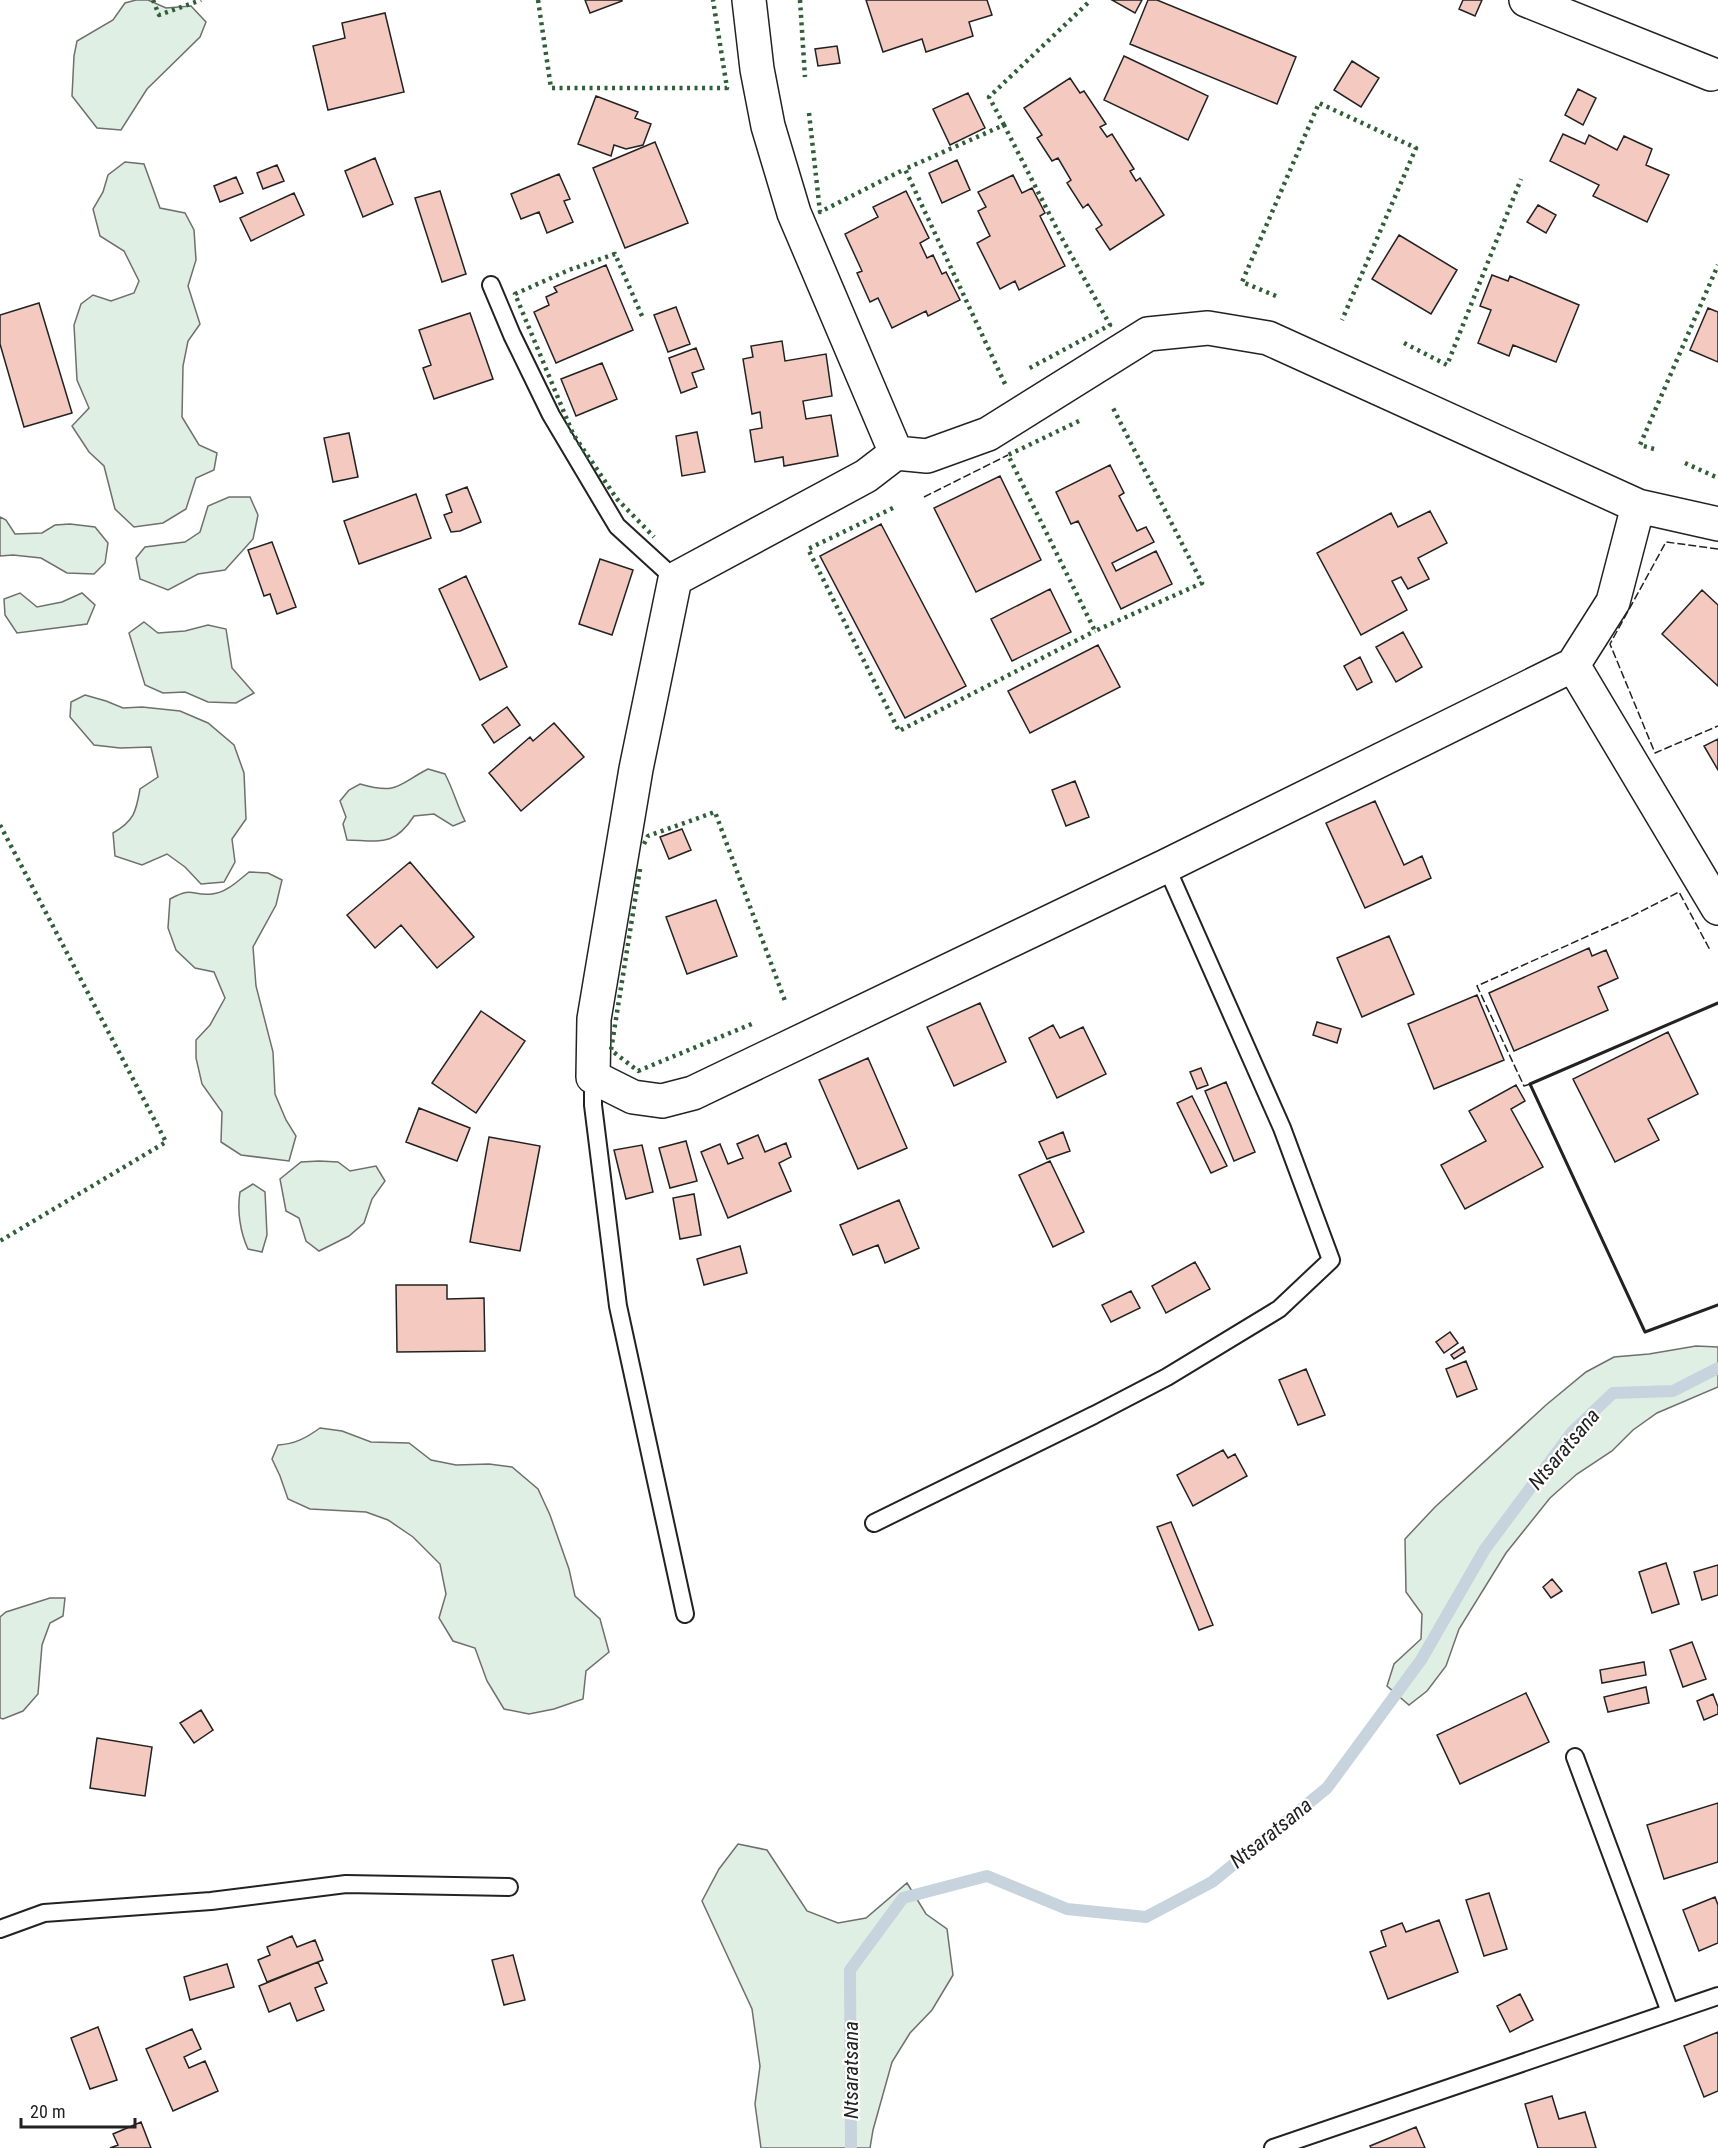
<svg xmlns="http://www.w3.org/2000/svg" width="1718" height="2148" viewBox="0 0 1718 2148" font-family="'Roboto Condensed',sans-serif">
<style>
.green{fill:#e0efe3;stroke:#6f6f6f;stroke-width:1.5}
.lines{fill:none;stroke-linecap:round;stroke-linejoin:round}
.stream{stroke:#c7d3dd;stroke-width:12}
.building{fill:#f3c9c0;stroke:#222;stroke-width:1.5}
.service-casing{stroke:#222;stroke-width:20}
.minor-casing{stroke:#222;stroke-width:36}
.service{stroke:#fff;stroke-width:16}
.minor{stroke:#fff;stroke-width:33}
.hedge{stroke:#2f5e38;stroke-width:4.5;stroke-dasharray:3 4.5;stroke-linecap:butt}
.fence{stroke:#222;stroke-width:1.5;stroke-dasharray:8 3;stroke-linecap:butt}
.wall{stroke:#222;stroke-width:3}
.labels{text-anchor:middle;stroke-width:4.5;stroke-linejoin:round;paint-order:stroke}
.water-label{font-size:21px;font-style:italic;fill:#222;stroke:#fff}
</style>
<rect width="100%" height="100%" fill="#fff"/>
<path class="green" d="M 136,0 L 148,0 L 166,8 L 191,6 L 206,22 L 200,37 L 147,89 L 121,130 L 97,128 L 72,96 L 74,56 L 77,41 L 113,20 L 125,3 Z
M 125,162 L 144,164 L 160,208 L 185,213 L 194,230 L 196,260 L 188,286 L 200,324 L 188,341 L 183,366 L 182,417 L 199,445 L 217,453 L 214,470 L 196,478 L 186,509 L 163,523 L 134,527 L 115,509 L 104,466 L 89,452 L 72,426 L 89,408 L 77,380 L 74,325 L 81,304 L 93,295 L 111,301 L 134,293 L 139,281 L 124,251 L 100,236 L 93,209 L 103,192 L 108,175 Z
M 229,497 L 250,497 L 258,515 L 253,539 L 225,570 L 198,574 L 168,590 L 140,579 L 136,558 L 145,547 L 185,542 L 200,532 L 208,506 Z
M 0,517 L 6,520 L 15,534 L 42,533 L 55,525 L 70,524 L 95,527 L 108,543 L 105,563 L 94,574 L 67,573 L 41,558 L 13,555 L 0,556 Z
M 20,593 L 37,607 L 62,602 L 82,593 L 95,605 L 87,624 L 17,633 L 5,615 L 4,599 Z
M 144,622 L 158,633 L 185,631 L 208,625 L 226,629 L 232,668 L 254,693 L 236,703 L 208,702 L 185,692 L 163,693 L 145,685 L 129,633 Z
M 85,695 L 106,701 L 123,708 L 142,707 L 180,711 L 208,723 L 234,745 L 244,773 L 246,819 L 232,839 L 235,862 L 224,882 L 201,884 L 185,867 L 167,854 L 142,865 L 115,856 L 113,833 C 134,821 136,812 140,789 L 158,777 L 151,747 L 120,748 L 94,745 L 70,717 L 71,702 Z
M 428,769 L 445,774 C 453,789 457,805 465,821 L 453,826 L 434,814 L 414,816 C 394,847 380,841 347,840 L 343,824 L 346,817 L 340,801 L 349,790 L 360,784 C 398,795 397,785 428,769 Z
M 249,872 L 268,873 L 282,880 L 276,905 L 253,947 L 256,986 L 273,1052 L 275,1094 L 286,1120 L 296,1136 L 289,1161 L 241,1155 L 221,1142 L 222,1112 L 202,1084 L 196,1058 L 196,1040 L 210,1025 L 225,998 L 214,972 L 195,968 L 176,950 L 168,928 L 170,899 C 194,886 190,896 212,894 C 226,893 239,880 249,872 Z
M 319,1161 L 338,1162 L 350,1171 L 376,1166 L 385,1181 L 372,1199 L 364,1223 L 349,1236 L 319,1251 L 306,1241 L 299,1218 L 286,1211 L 280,1179 L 301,1162 Z
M 253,1184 L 265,1192 L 267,1235 L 262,1252 L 248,1249 C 240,1232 237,1210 240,1192 Z
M 1696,1346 L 1718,1347 L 1718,1387 L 1657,1413 L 1633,1430 L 1612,1451 L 1577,1474 L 1550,1498 L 1506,1553 L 1459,1629 L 1446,1666 L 1427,1691 L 1409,1705 L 1387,1686 L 1394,1664 L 1421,1639 L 1422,1614 L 1406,1592 L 1405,1539 L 1435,1507 L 1546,1405 L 1586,1372 L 1614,1357 L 1649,1354 Z
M 320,1428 L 342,1431 L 371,1442 L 409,1443 L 431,1460 L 456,1465 L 489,1464 L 512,1467 L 538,1489 L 550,1515 L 569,1569 L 575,1596 L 600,1619 L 609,1652 L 586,1671 L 583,1699 L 554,1709 L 529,1714 L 504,1709 L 487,1681 L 475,1648 L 453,1641 L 439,1618 L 446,1594 L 440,1564 L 413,1537 L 388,1520 L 366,1512 L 310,1509 L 288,1499 L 280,1476 L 272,1459 L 278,1445 C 295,1444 306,1438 320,1428 Z
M 50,1598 L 65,1598 L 63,1616 L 50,1623 L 42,1645 L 38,1694 L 23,1711 L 3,1719 L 0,1718 L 0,1617 L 6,1612 Z
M 738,1844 L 767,1850 L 807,1911 L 838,1923 L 866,1918 L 907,1883 L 926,1914 L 947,1929 L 953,1975 L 932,2010 L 910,2033 L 892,2062 L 873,2130 L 870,2148 L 761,2148 L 755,2104 L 760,2066 L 752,2009 L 702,1901 L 719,1869 Z"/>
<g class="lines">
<path class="stream" d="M 851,2148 L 850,1970 L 903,1898 L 987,1876 L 1067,1909 L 1146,1917 L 1212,1882 L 1327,1788 L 1421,1660 L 1485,1549 L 1572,1432 L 1613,1393 L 1673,1391 L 1718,1368"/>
</g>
<path class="building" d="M 585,0 L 622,0 L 622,1 L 590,13 Z
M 866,0 L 987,0 L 992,15 L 969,22 L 973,36 L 926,52 L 922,39 L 883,52 Z
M 1112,0 L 1142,0 L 1135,13 Z
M 1148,0 L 1157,0 L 1296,57 L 1277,104 L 1130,44 Z
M 1463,0 L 1482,0 L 1475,16 L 1459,9 Z
M 385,13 L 404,92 L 328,110 L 313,46 L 345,38 L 342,23 Z
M 837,46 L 840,63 L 818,66 L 815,49 Z
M 1124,56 L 1208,96 L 1188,140 L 1104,100 Z
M 1352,61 L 1379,78 L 1361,107 L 1334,90 Z
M 1070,78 L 1080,93 L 1084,91 L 1106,124 L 1100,127 L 1107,137 L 1112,134 L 1134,169 L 1130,171 L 1136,181 L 1140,178 L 1164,215 L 1110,250 L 1096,229 L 1102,225 L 1088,204 L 1083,208 L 1067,183 L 1071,180 L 1058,158 L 1052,161 L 1037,138 L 1042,135 L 1024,108 Z
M 1578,89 L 1596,98 L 1583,125 L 1565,115 Z
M 968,93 L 985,128 L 950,145 L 933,109 Z
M 596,96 L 638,112 L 635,118 L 651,124 L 643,145 L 626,149 L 614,145 L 611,156 L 578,144 Z
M 1563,134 L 1585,144 L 1589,135 L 1617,150 L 1624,136 L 1652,149 L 1646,165 L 1669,175 L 1647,222 L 1593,196 L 1599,185 L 1550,161 Z
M 655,142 L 688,223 L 625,248 L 593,168 Z
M 375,158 L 393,204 L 363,217 L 345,171 Z
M 957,160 L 970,190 L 942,203 L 929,173 Z
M 277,165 L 284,181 L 263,189 L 257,173 Z
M 559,174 L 570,199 L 564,201 L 573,222 L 547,233 L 539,212 L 521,219 L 511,194 Z
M 1013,175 L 1022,193 L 1032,188 L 1045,213 L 1040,216 L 1065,266 L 1019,290 L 1015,281 L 1000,289 L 977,243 L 990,236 L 978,211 L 986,207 L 978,192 Z
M 236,177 L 243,193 L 220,202 L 214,186 Z
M 440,191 L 466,274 L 442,282 L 415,198 Z
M 906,191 L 929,238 L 920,243 L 927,258 L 933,255 L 942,274 L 946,272 L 960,300 L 928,316 L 926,311 L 892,328 L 878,298 L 870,302 L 857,273 L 862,271 L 845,234 L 878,217 L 873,207 Z
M 294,193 L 304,215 L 251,241 L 240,218 Z
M 1538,205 L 1556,215 L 1546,233 L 1527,222 Z
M 1399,235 L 1457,270 L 1431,314 L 1372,279 Z
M 606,265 L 633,330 L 556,363 L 534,312 L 549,305 L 546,297 L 557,292 L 554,287 Z
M 1492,275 L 1508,281 L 1510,276 L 1579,305 L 1556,362 L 1513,345 L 1509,356 L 1478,343 L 1491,310 L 1480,306 Z
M 39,303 L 72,413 L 24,427 L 0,344 L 0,315 Z
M 676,307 L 690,344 L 668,352 L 654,315 Z
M 1708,308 L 1718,312 L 1718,362 L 1690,350 Z
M 470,313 L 493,379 L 434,399 L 423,368 L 431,365 L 419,330 Z
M 782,341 L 785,361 L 826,354 L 832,396 L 803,401 L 806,419 L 831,415 L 838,456 L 784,466 L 783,457 L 755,462 L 750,430 L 762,428 L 760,412 L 752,414 L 743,359 L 753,357 L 751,346 Z
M 696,348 L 704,369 L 692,373 L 697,387 L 681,393 L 669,358 Z
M 602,363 L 617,399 L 576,416 L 561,379 Z
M 697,432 L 705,472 L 682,476 L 676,436 Z
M 349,433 L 358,477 L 333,482 L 324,438 Z
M 1110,465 L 1124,493 L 1119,496 L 1137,531 L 1146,527 L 1154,542 L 1112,563 L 1116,571 L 1156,551 L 1172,584 L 1121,609 L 1078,521 L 1071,524 L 1056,492 Z
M 1000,476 L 1041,560 L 976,592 L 934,508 Z
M 467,487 L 481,522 L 460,531 L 451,532 L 444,515 L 452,512 L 446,495 Z
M 416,494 L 431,538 L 359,564 L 344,521 Z
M 1430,511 L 1447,543 L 1418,558 L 1429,579 L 1408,589 L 1401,577 L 1392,581 L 1407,610 L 1361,635 L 1317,553 L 1391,513 L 1398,527 Z
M 881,524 L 966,686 L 905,718 L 820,556 Z
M 272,542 L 296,607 L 277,614 L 270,594 L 264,596 L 248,550 Z
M 600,559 L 633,570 L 612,635 L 579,624 Z
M 466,576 L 507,667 L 480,680 L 439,589 Z
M 1050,589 L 1071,632 L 1012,661 L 991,619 Z
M 1702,590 L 1718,605 L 1718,686 L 1662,634 Z
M 1403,632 L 1422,667 L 1396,682 L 1376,647 Z
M 1098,645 L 1120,687 L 1030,733 L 1008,691 Z
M 1360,657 L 1372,682 L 1357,690 L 1344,666 Z
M 507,707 L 520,725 L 494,743 L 482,725 Z
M 554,723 L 584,757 L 521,811 L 489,773 L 530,737 L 533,741 Z
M 1718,739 L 1718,770 L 1704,746 Z
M 1075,781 L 1089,817 L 1066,826 L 1052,790 Z
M 1375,801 L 1404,865 L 1422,856 L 1431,878 L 1365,908 L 1326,823 Z
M 682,829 L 691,850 L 669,859 L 660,837 Z
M 410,862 L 474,937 L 437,968 L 401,925 L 375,948 L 347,915 Z
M 716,900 L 737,956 L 687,974 L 666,917 Z
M 1389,936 L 1414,994 L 1362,1017 L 1337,958 Z
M 1589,948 L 1592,956 L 1606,950 L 1618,978 L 1598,987 L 1608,1010 L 1514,1051 L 1489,993 Z
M 1477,995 L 1504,1060 L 1434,1089 L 1408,1024 Z
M 980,1003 L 1006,1062 L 954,1086 L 927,1027 Z
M 481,1011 L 525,1041 L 476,1113 L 432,1083 Z
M 1317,1022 L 1341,1029 L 1337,1043 L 1313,1035 Z
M 1053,1025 L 1060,1038 L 1083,1027 L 1106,1074 L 1057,1098 L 1029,1038 Z
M 1668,1032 L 1698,1094 L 1648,1119 L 1659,1140 L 1615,1162 L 1573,1079 Z
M 868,1058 L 907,1148 L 858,1169 L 819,1080 Z
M 1201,1068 L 1208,1085 L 1197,1089 L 1190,1072 Z
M 1226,1082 L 1255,1152 L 1234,1161 L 1205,1091 Z
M 1516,1085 L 1525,1101 L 1511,1109 L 1543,1167 L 1465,1209 L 1441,1165 L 1486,1141 L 1469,1111 Z
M 1192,1096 L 1227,1166 L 1211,1173 L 1177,1103 Z
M 419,1108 L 470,1128 L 457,1161 L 406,1142 Z
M 1063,1132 L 1070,1151 L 1047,1159 L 1039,1142 Z
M 758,1135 L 765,1152 L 786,1143 L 791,1157 L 779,1163 L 791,1191 L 728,1218 L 701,1152 L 720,1144 L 728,1164 L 743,1158 L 737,1144 Z
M 489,1137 L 540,1146 L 520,1251 L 470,1242 Z
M 686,1141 L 697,1181 L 670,1188 L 659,1148 Z
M 642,1145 L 653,1192 L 626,1199 L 614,1150 Z
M 1050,1161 L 1084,1232 L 1053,1247 L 1019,1175 Z
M 694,1194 L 701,1235 L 680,1239 L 673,1198 Z
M 899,1200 L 919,1248 L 885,1263 L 878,1245 L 853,1255 L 840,1225 Z
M 740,1246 L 747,1273 L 704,1285 L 697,1259 Z
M 1195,1262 L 1210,1289 L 1166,1313 L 1152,1286 Z
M 396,1285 L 447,1285 L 447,1299 L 484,1298 L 485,1351 L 397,1352 Z
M 1131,1291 L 1140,1308 L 1111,1322 L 1102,1305 Z
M 1450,1332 L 1458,1343 L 1444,1353 L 1436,1342 Z
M 1463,1347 L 1465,1352 L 1454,1359 L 1451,1355 Z
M 1466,1361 L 1477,1389 L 1457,1397 L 1446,1369 Z
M 1306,1369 L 1325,1415 L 1298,1425 L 1279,1380 Z
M 1223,1450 L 1228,1458 L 1235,1454 L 1247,1476 L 1193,1506 L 1177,1475 Z
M 1171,1522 L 1213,1625 L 1199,1630 L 1157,1527 Z
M 1666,1563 L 1679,1604 L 1652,1613 L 1639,1572 Z
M 1718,1565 L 1718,1595 L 1702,1600 L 1694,1572 Z
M 1552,1579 L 1562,1591 L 1551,1598 L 1543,1587 Z
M 1692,1642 L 1706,1679 L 1683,1687 L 1670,1650 Z
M 1644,1662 L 1646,1675 L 1602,1683 L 1600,1670 Z
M 1646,1687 L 1649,1703 L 1608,1712 L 1604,1697 Z
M 1526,1693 L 1549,1742 L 1460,1784 L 1437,1735 Z
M 1713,1694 L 1718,1707 L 1718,1714 L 1704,1720 L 1697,1701 Z
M 201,1710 L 213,1730 L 194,1743 L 180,1723 Z
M 97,1738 L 152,1747 L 145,1796 L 90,1788 Z
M 1718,1803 L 1718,1862 L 1664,1879 L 1647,1825 Z
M 1489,1893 L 1507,1949 L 1484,1956 L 1466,1900 Z
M 1715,1897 L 1718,1905 L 1718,1943 L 1699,1951 L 1683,1910 Z
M 1439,1920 L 1458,1972 L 1388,1999 L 1370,1952 L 1386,1946 L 1381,1931 L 1402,1923 L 1406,1932 Z
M 292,1936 L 297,1947 L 315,1940 L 323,1960 L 267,1982 L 258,1960 L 270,1955 L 267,1947 Z
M 513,1955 L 525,2000 L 504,2005 L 492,1960 Z
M 318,1962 L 327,1983 L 315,1988 L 324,2010 L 297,2021 L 290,2003 L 269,2012 L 259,1986 Z
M 227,1964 L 234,1987 L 190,2000 L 184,1977 Z
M 1520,1994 L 1533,2020 L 1510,2032 L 1497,2006 Z
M 98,2027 L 117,2080 L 90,2089 L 71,2038 Z
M 192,2029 L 201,2049 L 184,2057 L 189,2068 L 205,2061 L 218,2091 L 173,2111 L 146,2049 Z
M 1718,2032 L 1718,2091 L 1704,2097 L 1684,2046 Z
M 1552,2096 L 1559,2119 L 1585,2112 L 1596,2148 L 1538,2148 L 1525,2104 Z
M 141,2122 L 151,2148 L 110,2148 L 118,2145 L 113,2134 Z
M 1416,2127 L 1425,2148 L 1371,2148 L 1370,2146 Z"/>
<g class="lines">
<g class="service-casing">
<path id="service" d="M 491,285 L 512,335 L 551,415 L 617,526 L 675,579
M 593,1077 L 593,1105 L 618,1306 L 685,1614
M 874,1523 L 1094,1415 L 1167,1377 L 1279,1309 L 1331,1260 L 1282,1128 L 1166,866
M 1575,1757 L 1670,2012
M 0,1929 L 44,1913 L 211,1901 L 346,1884 L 509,1887
M 1273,2148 L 1718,1996"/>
</g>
<g class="minor-casing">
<path id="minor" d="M 749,0 L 757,69 L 768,126 L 794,213 L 896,453
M 1526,0 L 1711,74
M 1638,506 L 1613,602 L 1573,665 L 1718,908
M 1573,665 L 1166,866 L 693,1093 L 662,1101 L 633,1097 L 593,1077 L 594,1019 L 636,769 L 675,579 L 866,476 L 896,453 L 927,456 L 988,434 L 1148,334 L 1208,328 L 1268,338 L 1638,506 L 1718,524"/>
</g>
<use href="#service" class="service"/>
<use href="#minor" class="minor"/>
<path class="hedge" d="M 153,0 L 159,15 L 201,0
M 538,0 L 551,88 L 727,88 L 713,0
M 800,0 L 805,77
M 809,113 L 820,212 L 905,169
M 1004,125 L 989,97 L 1091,0
M 1276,296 L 1242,282 L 1319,103 L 1416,148 L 1342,320
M 642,316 L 615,254 L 569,270 L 515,294 L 573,434 L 617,499 L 654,537
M 1404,343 L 1447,365 L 1521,179
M 1005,384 L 905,169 L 1004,125 L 1059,233 L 1110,325 L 1026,370
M 1079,421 L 1008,455 L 1095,631 L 1202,583 L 1112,406
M 1654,449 L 1640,445 L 1718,265
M 1685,463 L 1718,478
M 893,508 L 808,549 L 899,731 L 1095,631
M 0,825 L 166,1142 L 0,1241
M 644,844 L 648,836 L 715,812 L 785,1001
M 640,869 L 611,1050 L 638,1071 L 754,1023"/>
<path class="fence" d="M 924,497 L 1008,455
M 1718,549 L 1666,542 L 1610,644 L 1655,753 L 1718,726
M 1530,1084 L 1524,1086 L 1477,986 L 1630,917 L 1679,892 L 1710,950"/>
<path class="wall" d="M 1718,1003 L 1530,1084 L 1645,1332 L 1718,1305"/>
</g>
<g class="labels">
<g class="water-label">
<text transform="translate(1564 1449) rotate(-50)" y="7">Ntsaratsana</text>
<text transform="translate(1271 1833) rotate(-39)" y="7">Ntsaratsana</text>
<text transform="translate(851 2070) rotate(-90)" y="7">Ntsaratsana</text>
</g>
</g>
<path d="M21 2118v9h114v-9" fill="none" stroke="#222222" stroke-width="3"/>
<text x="30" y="2118" font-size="18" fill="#222222" stroke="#ffffff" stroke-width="4.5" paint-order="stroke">20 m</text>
</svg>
